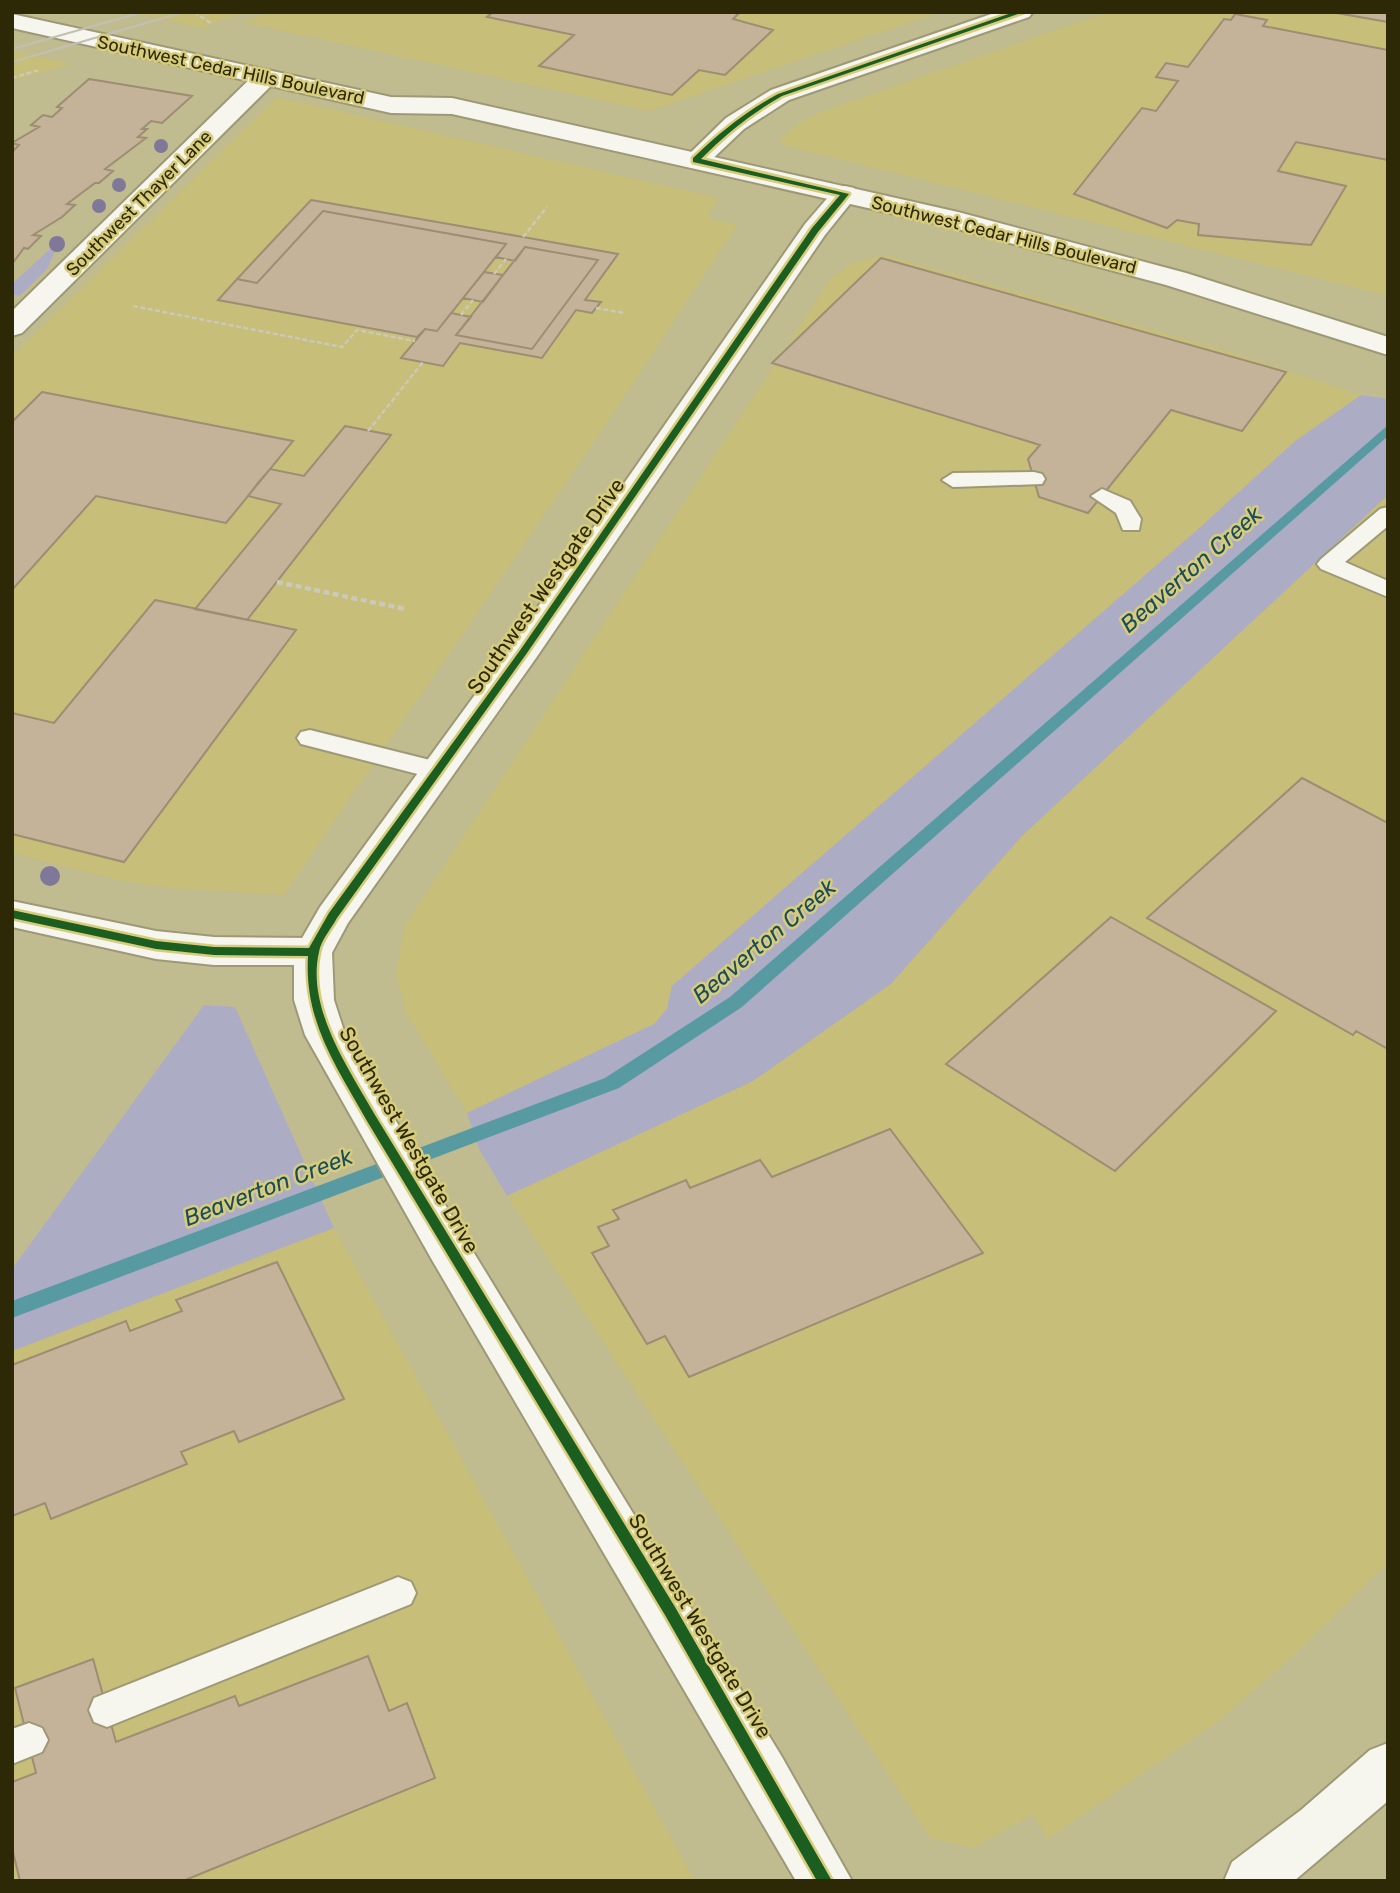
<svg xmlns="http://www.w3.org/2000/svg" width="1400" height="1893" viewBox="0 0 1400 1893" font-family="Rubik,sans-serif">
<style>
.built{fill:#c6be79}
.green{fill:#adacc5}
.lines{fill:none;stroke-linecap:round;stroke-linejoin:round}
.stream{fill:#589aa1;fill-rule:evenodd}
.building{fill:#c4b399;stroke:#9d8d73;stroke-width:2}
.service-casing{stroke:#9d9976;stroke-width:4}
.minor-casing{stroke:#9d9976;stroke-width:4}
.tertiary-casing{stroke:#9d9976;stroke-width:4}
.secondary-casing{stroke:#9d9976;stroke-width:4}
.path-far1{stroke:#cac9ba;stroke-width:2.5;stroke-dasharray:5 2.5;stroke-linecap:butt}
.path{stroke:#cac9ba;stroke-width:4.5;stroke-dasharray:6 3.5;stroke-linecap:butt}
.service{fill:#f6f5ee;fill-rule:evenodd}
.minor{fill:#f6f5ee;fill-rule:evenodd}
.tertiary{fill:#f6f5ee;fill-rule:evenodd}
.secondary{fill:#f6f5ee;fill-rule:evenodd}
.tram{stroke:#c2c0b3;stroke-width:2}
.cycleway-casing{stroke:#d6cc7b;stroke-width:5}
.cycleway{fill:#1b5e20;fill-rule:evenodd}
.tree{fill:#7f7899}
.labels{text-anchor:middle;stroke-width:5;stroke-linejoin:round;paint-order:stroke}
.far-street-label{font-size:18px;fill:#2d2906;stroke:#d6cc7b}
.street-label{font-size:21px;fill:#2d2906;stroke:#d6cc7b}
.water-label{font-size:23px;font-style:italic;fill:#194c5d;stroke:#d6cc7b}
</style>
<rect width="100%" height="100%" fill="#c1bc90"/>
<path class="built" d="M 129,12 L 248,12 L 218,21 L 206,29 Z
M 269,12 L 940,12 L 649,111 L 243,22 Z
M 1108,12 L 1388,12 L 1388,296 L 782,145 L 782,139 L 795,125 L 820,112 Z
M 12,50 L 71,64 L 12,81 Z
M 277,97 L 719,198 L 708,214 L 711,219 L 738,224 L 601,432 L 284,895 L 171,888 L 118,880 L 12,853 L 12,356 Z
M 885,255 L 1231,352 L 1361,395 L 1294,442 L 1196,531 L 672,986 L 667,1009 L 654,1024 L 467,1113 L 406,1013 L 396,973 L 405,925 L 831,279 L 850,264 Z
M 1388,495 L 1388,1563 L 1294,1655 L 1220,1720 L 1048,1839 L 1032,1815 L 973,1848 L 930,1838 L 507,1196 L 753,1081 L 890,984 L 1021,837 Z
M 334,1228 L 695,1881 L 12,1881 L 12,1351 Z"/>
<path class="green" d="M 51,248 L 56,249 L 47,269 L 20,296 L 12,294 L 12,284 Z
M 1361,395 L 1388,399 L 1388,495 L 1021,837 L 891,984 L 753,1081 L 507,1196 L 479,1149 L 467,1113 L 654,1024 L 667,1009 L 672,986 L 1196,531 L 1294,442 Z
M 204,1005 L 235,1007 L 334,1228 L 12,1351 L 12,1269 Z"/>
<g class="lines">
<path class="stream" d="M 1388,425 L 1388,436 L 742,1007 L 619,1088 L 12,1318 L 12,1301 L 605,1078 L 730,997 Z"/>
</g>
<path class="building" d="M 493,12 L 740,12 L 733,19 L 773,30 L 725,75 L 699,70 L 672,95 L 539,66 L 574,35 L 487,17 Z
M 1331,12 L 1388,12 L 1388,22 Z
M 1235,14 L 1267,20 L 1263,26 L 1388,50 L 1388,160 L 1296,142 L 1278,171 L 1346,186 L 1311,245 L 1198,235 L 1199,224 L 1177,220 L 1167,228 L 1074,194 L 1142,108 L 1156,111 L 1178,81 L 1156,77 L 1166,63 L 1188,67 L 1224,19 L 1231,20 Z
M 89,79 L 192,96 L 162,123 L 151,121 L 142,129 L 147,129 L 138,137 L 146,138 L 105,169 L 113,171 L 99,183 L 95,183 L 67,204 L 75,205 L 62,217 L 33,235 L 41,236 L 28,249 L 24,248 L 12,264 L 12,152 L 19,145 L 12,143 L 39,127 L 31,125 L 43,115 L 52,117 L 62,108 L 57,107 Z
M 311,200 L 523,237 L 618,254 L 585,300 L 601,302 L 592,313 L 576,310 L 542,358 L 460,343 L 443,366 L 401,358 L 425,329 L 437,331 L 451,313 L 471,317 L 456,335 L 532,349 L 598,260 L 525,247 L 515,261 L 496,257 L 506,244 L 323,211 L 257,283 L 237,279 Z
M 323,211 L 506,244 L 437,331 L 425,329 L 417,337 L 218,300 L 237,279 L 257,283 Z
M 525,247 L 598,260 L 532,349 L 456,335 Z
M 881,258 L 1286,372 L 1242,431 L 1171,410 L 1088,513 L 1039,497 L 1028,459 L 1040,445 L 772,363 Z
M 484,272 L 503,275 L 483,302 L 463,298 Z
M 42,392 L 293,441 L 226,523 L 96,496 L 12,590 L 12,422 Z
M 345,426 L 391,435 L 247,620 L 195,609 L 281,504 L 248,496 L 258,483 L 270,469 L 304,476 Z
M 155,600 L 296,630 L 124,862 L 12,834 L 12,713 L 54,723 Z
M 1302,778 L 1388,823 L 1388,1049 L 1356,1031 L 1353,1035 L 1147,918 Z
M 1111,917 L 1276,1011 L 1115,1171 L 946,1064 Z
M 890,1129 L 983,1253 L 689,1377 L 665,1336 L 647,1344 L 592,1253 L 609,1246 L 598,1227 L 619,1219 L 613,1210 L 686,1180 L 690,1188 L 760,1160 L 772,1177 Z
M 277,1262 L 344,1399 L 239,1442 L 234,1431 L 181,1452 L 187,1464 L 51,1519 L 45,1503 L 12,1516 L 12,1365 L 126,1321 L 130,1331 L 182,1311 L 176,1300 Z
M 368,1656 L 389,1711 L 407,1703 L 435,1778 L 183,1881 L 20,1881 L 12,1848 L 12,1782 L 36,1773 L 15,1688 L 93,1659 L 116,1742 L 235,1696 L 239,1706 Z"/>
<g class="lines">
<g class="service-casing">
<path id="service" d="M 1034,472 L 1042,474 L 1045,479 L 1042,484 L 953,487 L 942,480 L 953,473 Z
M 1102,489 L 1130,501 L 1141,519 L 1139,530 L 1123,530 L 1116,513 L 1091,496 Z
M 1388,507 L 1388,526 L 1345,562 L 1388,581 L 1388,597 L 1321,569 L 1317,564 L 1321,559 L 1380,509 Z
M 310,730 L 446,764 L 450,770 L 446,776 L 437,779 L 301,744 L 297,738 L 301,732 Z
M 398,1577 L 411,1582 L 416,1593 L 411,1604 L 107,1727 L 94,1722 L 89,1710 L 94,1698 Z
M 29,1723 L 42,1728 L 48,1740 L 42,1752 L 12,1764 L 12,1729 Z"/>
</g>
<g class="minor-casing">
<path id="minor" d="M 997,12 L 1033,12 L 1029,17 L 789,100 L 744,129 L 705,166 L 687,166 L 683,160 L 726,118 L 771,90 Z
M 265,71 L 274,73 L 277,78 L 274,83 L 22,333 L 12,336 L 12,311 L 256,73 Z
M 845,186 L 854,188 L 858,194 L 825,235 L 536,658 L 348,923 L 327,962 L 313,966 L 299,962 L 294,952 L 320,907 L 512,644 L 805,224 L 836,188 Z"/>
</g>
<g class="tertiary-casing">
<path id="tertiary" d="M 12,901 L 156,931 L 214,937 L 313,938 L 327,942 L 332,952 L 334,1000 L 345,1034 L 463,1235 L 782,1757 L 852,1881 L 796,1881 L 432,1260 L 305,1035 L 294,1000 L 294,965 L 214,965 L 156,959 L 12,927 Z"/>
</g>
<g class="secondary-casing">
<path id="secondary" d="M 12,14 L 391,97 L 452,98 L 958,212 L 1186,273 L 1388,337 L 1388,355 L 1166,285 L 943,225 L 452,114 L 391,113 L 12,28 Z
M 1388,1743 L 1388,1801 L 1294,1881 L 1224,1881 L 1232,1862 L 1301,1810 L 1370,1750 Z"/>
</g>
<path class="path-far1" d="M 194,12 L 212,24
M 12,78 L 39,70
M 523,237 L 547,207
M 494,274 L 506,259
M 133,306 L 342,347 L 357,330 L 415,341
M 596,308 L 625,313
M 461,315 L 473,300
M 368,431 L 423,362"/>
<path class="path" d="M 277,582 L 405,609"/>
<use href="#service" class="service"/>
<use href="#minor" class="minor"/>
<use href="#tertiary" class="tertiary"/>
<use href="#secondary" class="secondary"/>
<path class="tram" d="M 12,49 L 143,12
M 12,62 L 184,12"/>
<g class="cycleway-casing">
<path id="cycleway" d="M 1014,12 L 1024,12 L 782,96 C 752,113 726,134 701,159 L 849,194 L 818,232 L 527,653 L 337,918 C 331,929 321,940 319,952 C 306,1008 349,1069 375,1115 L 675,1607 L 832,1881 L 817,1881 L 665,1615 L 367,1121 C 336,1066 304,1021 308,956 L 214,955 L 156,949 L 12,918 L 12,910 L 156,941 L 214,947 L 309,948 L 329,913 L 521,649 L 812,228 L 840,195 L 693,162 L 693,158 C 719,133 746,111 778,94 Z"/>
</g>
<use href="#cycleway" class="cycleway"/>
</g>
<g class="tree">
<circle cx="161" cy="146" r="7"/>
<circle cx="119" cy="185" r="7"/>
<circle cx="99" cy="206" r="7"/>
<circle cx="57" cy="244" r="8"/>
<circle cx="50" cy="876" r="10"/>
</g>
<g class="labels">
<g class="far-street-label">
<text transform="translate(231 70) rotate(12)" y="6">Southwest Cedar Hills Boulevard</text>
<text transform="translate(139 203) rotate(-45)" y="6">Southwest Thayer Lane</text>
<text transform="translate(1004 235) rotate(14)" y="6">Southwest Cedar Hills Boulevard</text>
</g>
<g class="street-label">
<text transform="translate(546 586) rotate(-55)" y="7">Southwest Westgate Drive</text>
<text transform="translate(409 1140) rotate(60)" y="7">Southwest Westgate Drive</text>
<text transform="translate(700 1626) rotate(59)" y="7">Southwest Westgate Drive</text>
</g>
<g class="water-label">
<text transform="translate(1191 569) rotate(-41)" y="8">Beaverton Creek</text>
<text transform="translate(764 941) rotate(-40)" y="8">Beaverton Creek</text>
<text transform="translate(268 1187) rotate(-21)" y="8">Beaverton Creek</text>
</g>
</g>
<rect width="1400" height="1893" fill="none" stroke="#2d2906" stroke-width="28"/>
</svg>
